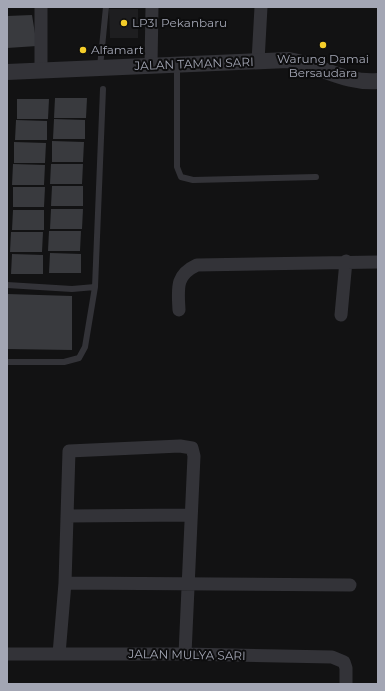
<svg xmlns="http://www.w3.org/2000/svg" width="385" height="691" viewBox="0 0 385 691" font-family="Montserrat,sans-serif">
<style>
.built{fill:#1e1e20}
.building{fill:#393a3e}
.lines{fill:none;stroke-linecap:round;stroke-linejoin:round}
.service{stroke:#333338;stroke-width:6}
.minor{stroke:#333338;stroke-width:13}
.tertiary{stroke:#333338;stroke-width:16}
.poi-dot{fill:#f4cd29;stroke:#0d0d0e;stroke-width:1.5}
.labels{text-anchor:middle;stroke-width:4;stroke-linejoin:round;paint-order:stroke}
.poi-label{font-size:12px;fill:#a3a6b4;stroke:#0d0d0e;text-anchor:start}
.street-label{font-size:12px;fill:#a3a6b4;stroke:#0d0d0e}
</style>
<rect width="100%" height="100%" fill="#121213"/>
<path class="built" d="M 109,9 L 138,9 L 138,38 L 110,38 Z"/>
<path class="building" d="M 32,15 L 37,46 L 7,48 L 7,16 Z
M 55,98 L 87,98 L 86,118 L 54,118 Z
M 17,99 L 49,99 L 48,119 L 17,119 Z
M 54,119 L 85,120 L 85,139 L 53,139 Z
M 16,120 L 47,121 L 47,140 L 15,140 Z
M 52,141 L 84,142 L 83,162 L 52,162 Z
M 14,142 L 46,143 L 45,163 L 14,163 Z
M 13,164 L 45,165 L 44,185 L 12,185 Z
M 51,164 L 83,164 L 82,184 L 50,184 Z
M 52,186 L 83,186 L 83,206 L 51,206 Z
M 13,187 L 45,187 L 44,207 L 13,207 Z
M 51,209 L 83,209 L 82,229 L 50,229 Z
M 13,210 L 44,210 L 44,230 L 12,230 Z
M 49,231 L 81,231 L 80,251 L 48,251 Z
M 11,232 L 43,232 L 42,252 L 10,252 Z
M 50,253 L 81,254 L 81,273 L 49,273 Z
M 12,254 L 43,255 L 43,274 L 11,274 Z
M 7,294 L 72,296 L 72,350 L 7,349 Z"/>
<g class="lines">
<path class="service" d="M 177,66 L 177,167 L 181,177 L 193,180 L 316,177
M 100,67 L 106,7
M 7,285 L 72,289 L 95,287 L 103,89
M 7,362 L 64,362 L 79,358 L 85,347 L 95,287"/>
<path class="minor" d="M 258,61 L 261,7
M 151,65 L 152,7
M 41,70 L 41,7
M 179,310 C 178,289 175,275 197,265 L 378,262
M 341,315 L 346,261
M 67,516 L 191,515
M 65,583 L 350,585
M 7,654 L 185,654 L 332,657 L 344,662 L 346,668 L 346,684
M 59,654 L 65,583 L 69,451 L 180,446 L 192,448 L 194,456 L 185,654"/>
<path class="tertiary" d="M 7,72 L 288,60 C 320,65 345,84 378,81"/>
</g>
<g class="poi-dot">
<circle cx="124" cy="23" r="4"/>
<circle cx="323" cy="45" r="4"/>
<circle cx="83" cy="50" r="4"/>
</g>
<g class="labels">
<g class="poi-label">
<text x="132" y="27">LP3I Pekanbaru</text>
<text x="91" y="54">Alfamart</text>
<text x="323" y="63" text-anchor="middle">Warung Damai<tspan x="323" dy="14">Bersaudara</tspan></text>
</g>
<g class="street-label">
<text transform="translate(194 64) rotate(-2)" y="4">JALAN TAMAN SARI</text>
<text transform="translate(187 655) rotate(1)" y="4">JALAN MULYA SARI</text>
</g>
</g>
<rect width="385" height="691" fill="none" stroke="#a3a6b4" stroke-width="16"/>
</svg>
